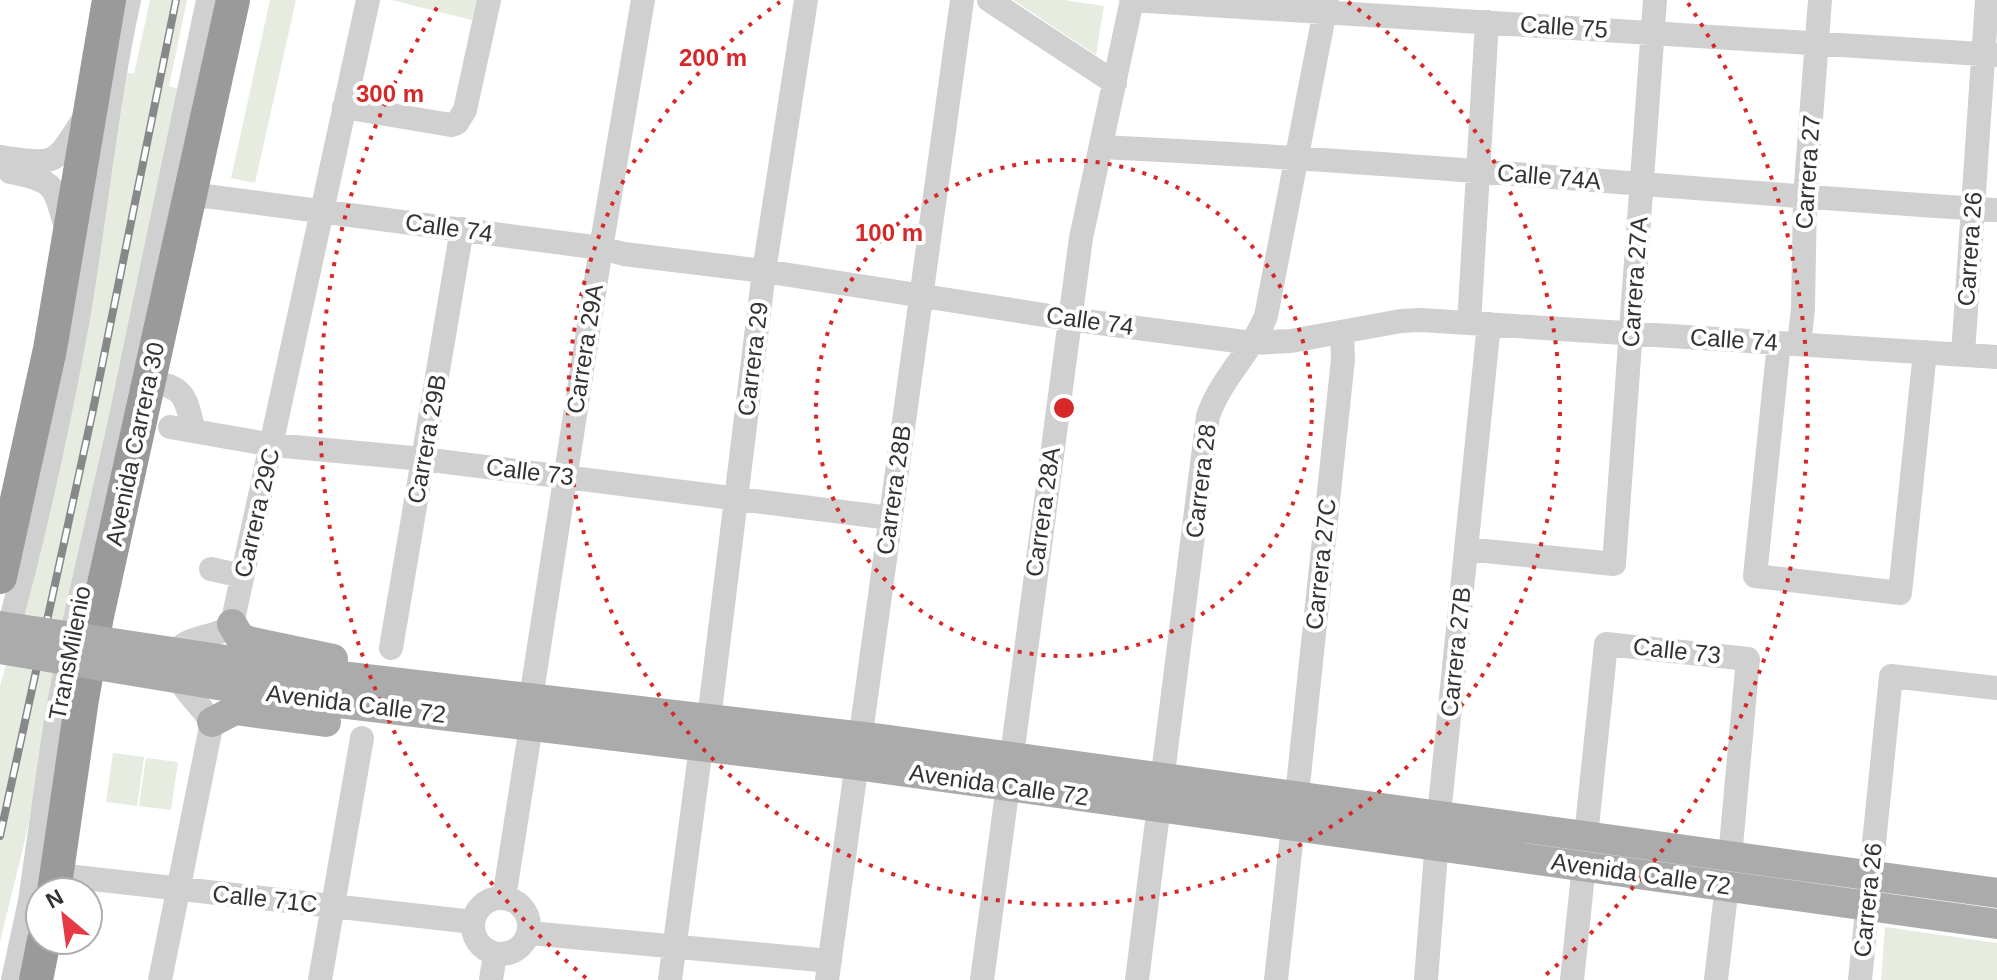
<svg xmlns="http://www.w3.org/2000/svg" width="1997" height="980" viewBox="0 0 1997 980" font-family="Arial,sans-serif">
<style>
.green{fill:#e6ecdf}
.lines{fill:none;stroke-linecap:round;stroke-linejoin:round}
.minor{stroke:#d0d0d0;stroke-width:24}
.major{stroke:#ababab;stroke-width:30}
.highway{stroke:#9a9a9a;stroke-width:34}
.rail-casing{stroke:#888;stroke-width:8}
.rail{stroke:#fff;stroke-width:5;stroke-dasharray:15;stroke-linecap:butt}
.major-bridge{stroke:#ababab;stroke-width:30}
.ring{fill:none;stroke:#d62828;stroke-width:4;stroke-dasharray:4 8}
.labels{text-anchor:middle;stroke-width:8;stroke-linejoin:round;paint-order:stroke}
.street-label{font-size:24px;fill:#333;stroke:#fff}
.centre{fill:#d62828;stroke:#fff;stroke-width:4}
.ring-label{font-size:24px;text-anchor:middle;font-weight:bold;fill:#d62828;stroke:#fff;stroke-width:8;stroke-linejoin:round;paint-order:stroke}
</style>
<rect width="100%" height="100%" fill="#fff"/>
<path class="green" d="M 150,0 L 187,0 L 169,86 L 179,89 L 25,840 L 0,942 L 0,687 L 32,565 L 123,72 L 134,74 Z
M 270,0 L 296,0 L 255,183 L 231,178 Z
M 391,0 L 477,0 L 472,20 Z
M 1013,0 L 1064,0 L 1104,6 L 1096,55 Z
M 113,753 L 144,757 L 137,806 L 106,802 Z
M 146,758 L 178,762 L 171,810 L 139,806 Z
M 1885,927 L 1997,943 L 1997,980 L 1881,980 Z"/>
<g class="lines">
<path class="minor" d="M 989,0 L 1115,83
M 1131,0 L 1997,55
M 344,107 L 451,125 L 457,123 L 465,110 L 489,0
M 1101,147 C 1400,161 1698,191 1997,210
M 0,157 C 59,165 53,166 85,117
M 10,172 C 58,181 53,186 67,230
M 189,202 L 205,196 L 601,248 L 624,254 L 764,271 L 1069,319 L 1252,343 L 1291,341 L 1401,321 L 1421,320 L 1997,357
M 1469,323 L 1487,22
M 1779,343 L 1755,576 L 1900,593 L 1925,352
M 1799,344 L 1803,309 L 1805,197 L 1820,0
M 1963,354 L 1987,0
M 149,381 C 187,388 185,397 194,431
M 170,427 L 273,445 L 423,459 L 890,518
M 1466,549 L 1614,564 L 1655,0
M 211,569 L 242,576
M 4,645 C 34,537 58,428 78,318 C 96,212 106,105 129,0
M 391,648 L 462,229
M 531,698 L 601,248 L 643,0
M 709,719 L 764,271 L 806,0
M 1297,795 L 1343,359 L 1342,334
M 1586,836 L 1606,644 L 1748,659 L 1730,857
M 58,875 L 473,922
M473 926a28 28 0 1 1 56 0a28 28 0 1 1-56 0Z
M 504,898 L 531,726
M 529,933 L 830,961
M 13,980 L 30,901 L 56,720 L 75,620 L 119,426 L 208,0
M 160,980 L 212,722 C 198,700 146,659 191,641 C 206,635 221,635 232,624 L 368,0
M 320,980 L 362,738
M 491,980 L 495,954
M 670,980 L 701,747
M 827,980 L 962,0
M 982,980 L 1081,238 L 1132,0
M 1137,980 L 1208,416 C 1221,378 1251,353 1266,316 L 1327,0
M 1276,980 L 1293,825
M 1426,980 L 1439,815 L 1489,324
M 1572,980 L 1584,865
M 1716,980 L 1727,885
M 1860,980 L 1891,676 L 1997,688"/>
<path class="major" d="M 232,624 L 239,636 L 248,641 L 333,659
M 298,671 L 881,739 L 1997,893
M 297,698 L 857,765 L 1997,924
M 212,722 L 235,710 L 326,722"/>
<path class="highway" d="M 0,577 L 50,349 L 109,0
M 54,892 L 82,699 L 97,616 L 233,0
M 36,980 L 44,940"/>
<g class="rail-casing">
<path id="rail" d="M 0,836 L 93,410 L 176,0"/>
</g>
<use href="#rail" class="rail"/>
<path class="major-bridge" d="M 0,626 L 298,671
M 0,649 L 297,698"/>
</g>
<g class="ring">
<circle cx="1064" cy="408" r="248"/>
<path d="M1348 2A496 496 0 1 1 780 2"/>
<path d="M586 978A744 744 0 0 1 440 3M1688 3A744 744 0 0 1 1542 978"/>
</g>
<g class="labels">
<g class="street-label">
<text transform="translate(1564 27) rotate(4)" y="8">Calle 75</text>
<text transform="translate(1808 172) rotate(-86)" y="8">Carrera 27</text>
<text transform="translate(1549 177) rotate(5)" y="8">Calle 74A</text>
<text transform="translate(449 228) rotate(8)" y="8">Calle 74</text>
<text transform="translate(1970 249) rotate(-86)" y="8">Carrera 26</text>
<text transform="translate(1635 282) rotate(-86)" y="8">Carrera 27A</text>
<text transform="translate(1090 321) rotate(8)" y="8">Calle 74</text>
<text transform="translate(1734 340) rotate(4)" y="8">Calle 74</text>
<text transform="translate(585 349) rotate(-81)" y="8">Carrera 29A</text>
<text transform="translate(753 359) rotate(-83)" y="8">Carrera 29</text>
<text transform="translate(427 439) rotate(-80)" y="8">Carrera 29B</text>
<text transform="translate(135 444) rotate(-78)" y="8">Avenida Carrera 30</text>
<text transform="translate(530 472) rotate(7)" y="8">Calle 73</text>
<text transform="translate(1201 481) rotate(-83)" y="8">Carrera 28</text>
<text transform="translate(894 490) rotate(-82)" y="8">Carrera 28B</text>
<text transform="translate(1043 512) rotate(-82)" y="8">Carrera 28A</text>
<text transform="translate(257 513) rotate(-77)" y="8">Carrera 29C</text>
<text transform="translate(1321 564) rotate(-84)" y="8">Carrera 27C</text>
<text transform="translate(1677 651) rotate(6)" y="8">Calle 73</text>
<text transform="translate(1456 652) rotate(-84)" y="8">Carrera 27B</text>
<text transform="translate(70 653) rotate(-79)" y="8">TransMilenio</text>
<text transform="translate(356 704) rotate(7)" y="8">Avenida Calle 72</text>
<text transform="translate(999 785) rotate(8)" y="8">Avenida Calle 72</text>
<text transform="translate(1641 874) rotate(8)" y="8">Avenida Calle 72</text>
<text transform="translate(265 899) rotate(6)" y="8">Calle 71C</text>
<text transform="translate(1868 900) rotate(-84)" y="8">Carrera 26</text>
</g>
</g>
<circle cx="1064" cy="408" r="12" class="centre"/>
<g class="ring-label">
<text x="713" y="66">200 m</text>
<text x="390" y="102">300 m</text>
<text x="889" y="241">100 m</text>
</g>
<g transform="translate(64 916) rotate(331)"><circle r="38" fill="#ffffff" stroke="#adadad" stroke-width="2"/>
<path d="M0-6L14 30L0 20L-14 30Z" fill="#e63946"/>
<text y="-12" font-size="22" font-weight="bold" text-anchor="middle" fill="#333333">N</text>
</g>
</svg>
